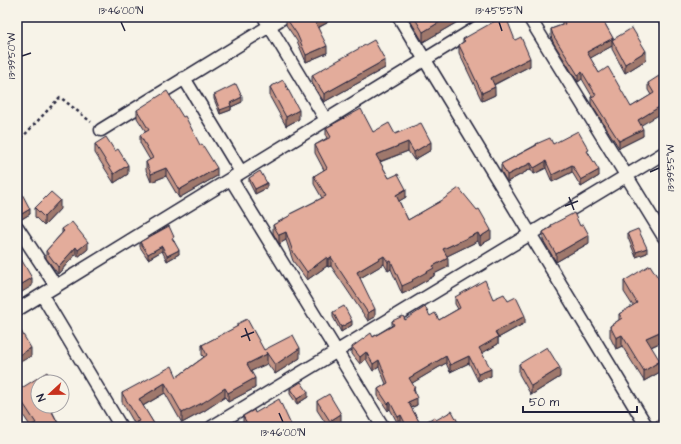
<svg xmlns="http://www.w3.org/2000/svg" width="681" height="444" font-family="'Architects Daughter',sans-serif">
  <rect width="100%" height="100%" fill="#f7f3e8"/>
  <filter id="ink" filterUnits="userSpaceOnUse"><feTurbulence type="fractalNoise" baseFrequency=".025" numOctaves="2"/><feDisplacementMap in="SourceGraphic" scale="8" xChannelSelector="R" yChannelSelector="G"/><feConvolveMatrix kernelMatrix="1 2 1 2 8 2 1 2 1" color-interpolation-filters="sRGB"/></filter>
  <g filter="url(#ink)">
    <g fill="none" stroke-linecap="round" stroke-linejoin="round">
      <defs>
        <path id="street" d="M264 17 326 120
          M399 17 647 427
          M529 17 664 237
          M663 17 664 18
          M184 78 241 172
          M101 130 284 17
          M231 179 383 427
          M17 227 56 286
          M42 295 121 427
          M17 310 494 17
          M212 427 664 153"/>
      </defs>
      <use href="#street" stroke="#22223b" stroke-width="15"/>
      <path stroke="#22223b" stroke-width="2.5" stroke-dasharray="3 3" stroke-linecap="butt" d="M17 143 60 97 91 122"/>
      <use href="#street" stroke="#f7f3e8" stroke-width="12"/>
    </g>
    <path fill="#c39485" stroke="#22223b" d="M327 17V23L318 28 327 53 306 62 297 41 286 25V18Z
      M408 17H466L423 42Z
      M562 17H611L604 22 613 39 646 60 625 73 612 49V46L590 58 599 73 631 107 651 95 648 90V83L662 82 641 125 643 136 619 148 591 104V97L592 96 582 79 578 82 553 42 551 36V29L562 25Z
      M463 39 515 40 530 66 494 85 495 95 482 101 459 53V45L463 42Z
      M385 68 324 102 312 83V75Z
      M270 87 299 119 286 126 270 97Z
      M214 95 242 102 231 107V110L220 114 214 99Z
      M137 110 200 145 217 176 179 198 166 176 151 182 146 170V162L150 160 140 143V135L146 132 137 118Z
      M326 128 373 132 395 134 431 150 414 160 408 151 380 162 389 178 406 197 399 201 408 220 441 201 491 239 480 245 478 241 447 256 448 267 434 274V276L413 288V289L402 294 391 269 388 271 384 264 360 278 375 317 368 321 331 266 328 267 327 266 307 280 293 261 286 240 279 244 273 233V225L290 216V214L322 198 314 184V176L324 170 315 153V145L327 138 326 136Z
      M95 144 128 174 114 183 95 153Z
      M536 144H553L589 153 599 176 581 187 572 172 552 182 546 168 534 174 531 169 507 182 501 171V164L536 145Z
      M249 178 267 188 255 194 249 182Z
      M17 191 30 214 20 220 17 215Z
      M35 208 60 209 44 226 35 217Z
      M551 225 589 243 556 262 543 240V232L551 227Z
      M62 229 88 249 78 257 76 254 58 274 46 258V251L62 233Z
      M628 233 647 253 636 257 628 238Z
      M174 241 179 254 167 261 162 251 148 259 140 247V242Z
      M624 281 664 287V341L651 347 660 372 644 381 622 346 616 349 610 337V326L619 320V314L633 306 624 292Z
      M455 297 493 299 508 301 525 323 498 338V344L482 353 491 376 478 381 469 363 450 372 446 363 412 383 415 392 417 405 411 408 421 425 436 420 459 427H403L401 422 398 424 390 409 388 411 378 396V389L386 384 379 367 373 371 366 359 360 364 352 354V347L373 337 392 326V321L405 320 430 316 439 320 458 309 455 304Z
      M333 312 352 325 341 332 333 317Z
      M237 324 264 350 300 358 275 374 267 363 251 371 255 388 228 402 225 397 204 411 182 423 165 393 143 406 156 427H136V426L122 402V393L177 377 204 357 202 355V345L237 327Z
      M519 364 560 377 531 395 519 374Z
      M38 382 53 413 60 427H31L17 406V391Z
      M290 389 308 397 297 404 290 394Z
      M317 401 341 424 335 427H328L317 410Z
      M255 413 292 427H243V416Z
      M656 421 664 427H656Z"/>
    <path fill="#9f786c" stroke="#22223b" d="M325 17H327V23L315 29V22Z
      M448 17H466L423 42V32Z
      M601 17H611L601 24Z
      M613 38V42L612 40V46L587 60V52Z
      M327 46V53L306 62V55Z
      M646 51V60L625 73V64Z
      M530 58V66L491 86V78Z
      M385 60V68L324 102V94Z
      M582 72V79L578 82V75Z
      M495 87V95L482 101V93Z
      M242 97V102L231 107V110L220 114V110L230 103Z
      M664 104V112L638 127V120Z
      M299 110V119L286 126V117Z
      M643 129V136L619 148V141Z
      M408 142V151L376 163V155Z
      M431 142V150L414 160V152Z
      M546 161V168L534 174V168Z
      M531 163V169L507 182V175Z
      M128 165V174L114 183V174Z
      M572 165V172L552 182V175Z
      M166 168V176L151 182V174Z
      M217 168V176L179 198V190Z
      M599 170V176L581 187V180Z
      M267 183V188L255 194V189Z
      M406 189V197L396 203V195Z
      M60 200V209L44 226V217Z
      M30 209V214L20 220V215Z
      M491 230V239L480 245V237Z
      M286 232V240L279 244V235Z
      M478 233V241L443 258V249Z
      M589 235V243L556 262V254Z
      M88 242V249L78 257V250Z
      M162 246V251L148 259V254Z
      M76 247V254L58 274V267Z
      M647 248V253L636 257V252Z
      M179 250V254L167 261V256Z
      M384 256V264L357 280V272Z
      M327 257V266L307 280V272Z
      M331 257V266L328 267V259Z
      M448 258V267L434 274V276L413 288V289L402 294V286L433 266Z
      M391 261V269L388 271V262Z
      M32 278V286L17 295V287Z
      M375 309V317L368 321V313Z
      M525 316V323L498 338V344L479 355V348L495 332Z
      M352 321V325L341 332V327Z
      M664 330V341L646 349V338Z
      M622 335V346L616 349V338Z
      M31 348V356L17 364V356Z
      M300 348V358L275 374V365Z
      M366 352V359L360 364V357Z
      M267 354V364L247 373V364Z
      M446 356V363L409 385V378Z
      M469 356V363L450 372V365Z
      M379 360V367L373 371V364Z
      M660 361V372L644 381V371Z
      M19 365V373L17 374V366Z
      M560 368V377L531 395V386Z
      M491 369V376L478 381V374Z
      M255 378V388L228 402V393Z
      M165 383V393L139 408V399Z
      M225 388V397L204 411 182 423V413Z
      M308 392V397L297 404V399Z
      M417 398V405L408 409V402Z
      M390 402V409L388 411V404Z
      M341 414V424L335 427H330V421Z
      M401 415V422L398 424V417Z
      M459 424V427H454Z"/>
    <path fill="#e3ac9b" stroke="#22223b" d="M287 17H325L315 22 327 46 306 55 297 34 286 18Z
      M414 17H448L423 32Z
      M505 17H506L515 40 521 37 530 58 491 78 495 87 482 93 459 45 465 41 463 39 495 21Z
      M562 17H601L613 38 587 52 599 73 608 67 631 107 654 93 648 83 659 76 662 82 664 81V104L638 120 643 129 619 141 591 97 596 95 582 72 578 75 553 35 551 29 565 24Z
      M632 28 646 51 625 64 612 40Z
      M374 40 385 60 324 94 312 75Z
      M283 80 299 110 286 117 270 87Z
      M236 84 242 97 230 103 231 106 220 110 214 95Z
      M167 91 183 117 185 116 200 145 202 144 217 168 179 190 166 168 151 174 146 162 153 158 140 135 149 130 137 110Z
      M361 109 373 132 389 123 395 134 421 123 431 142 414 152 408 142 376 155 389 178 398 174 406 189 396 195 408 220 441 201 459 188 477 210 479 209 491 230 480 237 478 233 443 249 448 258 433 266 434 268 412 280 413 281 402 286 391 261 388 262 384 256 357 272 375 309 368 313 331 257 328 259 327 257 307 272 293 252 286 232 279 235 273 225 291 215 290 214 326 196 314 176 327 168 315 145 331 137 326 128Z
      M578 131 589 150 587 151 599 170 581 180 572 165 552 175 546 161 534 168 531 163 507 175 501 164 537 145 536 144 550 138 553 144Z
      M106 137 115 151 118 149 128 165 114 174 95 144Z
      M260 171 267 183 255 189 249 178Z
      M20 190 30 209 20 215 17 210V191Z
      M51 192 60 200 44 217 35 208Z
      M574 213 580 226 583 224 589 235 556 254 543 232 552 227 551 225Z
      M72 222 88 242 78 250 76 247 58 267 46 251 64 231 62 229Z
      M169 226 174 237 172 238 179 250 167 256 162 246 148 254 140 242Z
      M638 229 647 248 636 252 628 233Z
      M21 259 32 278 17 287V262Z
      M650 265 664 287V330L646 338 660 361 644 371 622 335 616 338 610 326 622 318 619 314 637 303 624 281Z
      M485 280 493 299 504 294 508 301 516 297 525 316 495 332 498 337 479 348 491 369 478 374 469 356 450 365 446 356 409 378 415 388 413 389 417 398 408 402 421 425 434 417 436 420 452 411 459 424 454 427H407L401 415 398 417 390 402 388 404 378 389 388 383 379 360 373 364 366 352 360 357 352 347 371 333 373 337 394 325 392 321 403 316 405 320 425 307 430 316 435 313 439 320 460 308 455 297Z
      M344 306 352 321 341 327 333 312Z
      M247 319 264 350 293 335 300 348 275 365 266 352 267 354 247 364 255 378 228 393 225 388 204 402 182 413 165 383 139 399 156 427H139L136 422 139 421 122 393 172 366 177 377 207 355 202 345 238 326 237 324Z
      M18 326 31 348 17 356V327Z
      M547 347 560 368 531 386 519 364Z
      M17 361 19 365 17 366Z
      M47 372 54 382H38V406H51L53 409 51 410 60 427H33L32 425 36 423 17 394V391Z
      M301 382 308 392 297 399 290 389Z
      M329 394 341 414 330 421 317 401Z
      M279 399 292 427H249L243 416 254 410 255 413Z
      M664 416V427H660L656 421Z"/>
  </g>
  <path fill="none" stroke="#22223b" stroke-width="1.5" d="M121 22 125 31M499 22 502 31M22 56 31 53M650 172 659 168M569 197 574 210M565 206 578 201M245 328 250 341M241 337 254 332M279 413 283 422"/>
  <rect width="681" height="444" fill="none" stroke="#f7f3e8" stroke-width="44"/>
  <g transform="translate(50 394) rotate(248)"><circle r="19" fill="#f7f3e8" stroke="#a29fa3"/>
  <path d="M0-3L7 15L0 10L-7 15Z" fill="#c8321e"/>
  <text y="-6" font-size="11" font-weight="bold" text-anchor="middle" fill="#22223b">N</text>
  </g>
  <path d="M523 406v6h114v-6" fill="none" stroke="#22223b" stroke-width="2"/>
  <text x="529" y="406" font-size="12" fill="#22223b" stroke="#f7f3e8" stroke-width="3" paint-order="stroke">50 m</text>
  <rect x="22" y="22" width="637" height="400" fill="none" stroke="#22223b" stroke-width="1.5"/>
  <g font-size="10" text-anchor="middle" fill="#22223b">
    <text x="121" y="14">13°46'00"N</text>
    <text x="499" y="14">13°45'55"N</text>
    <text transform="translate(11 56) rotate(-90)" y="4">13°39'50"W</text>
    <text transform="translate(670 168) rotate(-90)" y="4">13°39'55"W</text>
    <text x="283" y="436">13°46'00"N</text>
  </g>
</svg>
